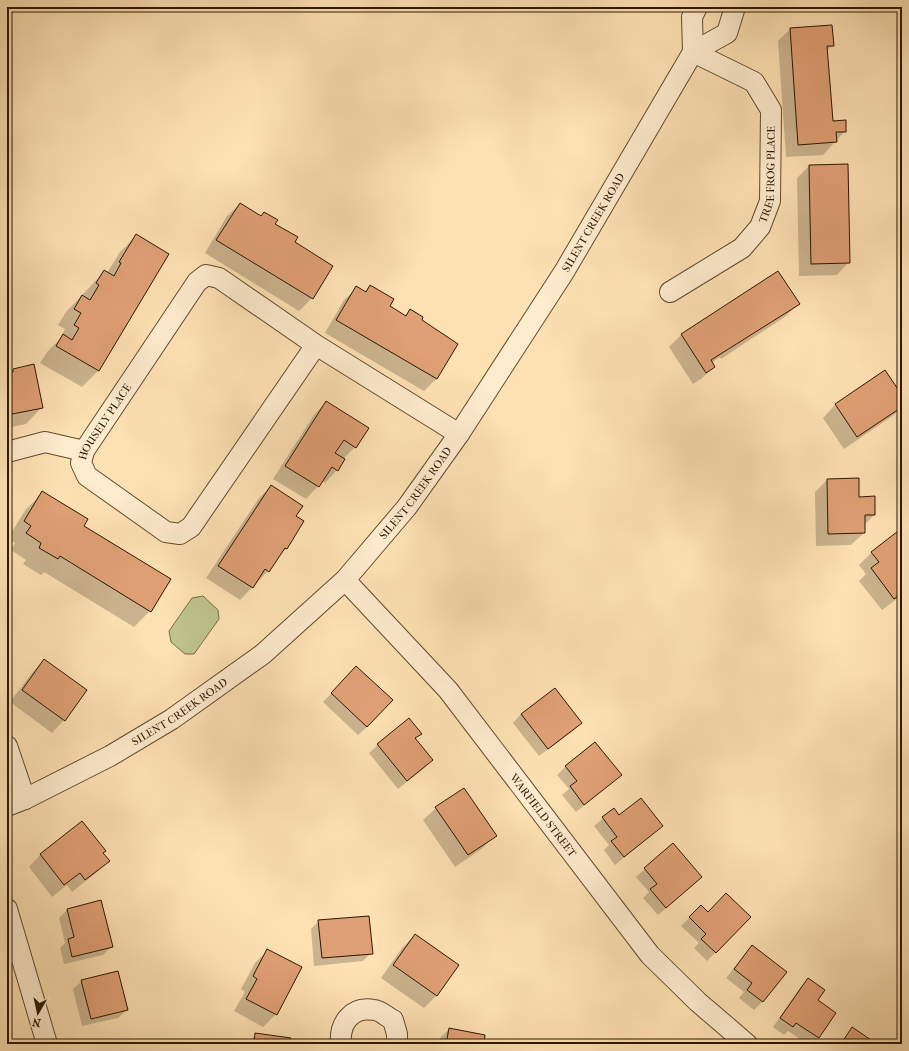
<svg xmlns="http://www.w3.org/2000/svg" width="909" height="1051" font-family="'IM FELL French Canon',serif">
  <rect width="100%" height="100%" fill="#fee1b3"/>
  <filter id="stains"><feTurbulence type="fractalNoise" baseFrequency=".005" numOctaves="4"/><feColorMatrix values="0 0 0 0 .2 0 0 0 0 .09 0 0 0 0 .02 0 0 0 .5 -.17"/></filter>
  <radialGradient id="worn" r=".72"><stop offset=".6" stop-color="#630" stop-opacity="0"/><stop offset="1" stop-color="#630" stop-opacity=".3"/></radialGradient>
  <path fill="#bfc38c" stroke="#766d47" d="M203 596 218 610 219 619 194 654H185L171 642 169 631 192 598Z"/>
  <path fill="#0003" d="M791 28 833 45 826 51 832 122 845 131 823 155 786 157 778 41Z
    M809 166 849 262 837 275 799 276 797 178Z
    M240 204 274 224 294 242 332 266 312 298 299 311 205 253 227 216Z
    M136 236 168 255 98 371 82 387 40 363 47 352 60 339 65 329 58 325 66 312 104 272 107 273 120 252Z
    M778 272 798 304 786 316 721 359 720 357 711 363 714 367 701 379 693 384 669 347 681 335Z
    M370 286 389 307 405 316 411 310 420 321 457 344 436 379 424 391 325 333 344 300 357 288 364 292Z
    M13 370 42 407 26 424 7 428V374Z
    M885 372 902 396V407L894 415 844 449 823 418 835 405Z
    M326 402 355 447 343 459 337 470 325 483 322 481 318 486 306 499 273 479 314 415Z
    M828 479 858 498 874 515 864 525V533L851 545 816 546 815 492Z
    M271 486 295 516 286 549 276 558 268 571 240 600 206 578 259 498Z
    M43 493 83 526 150 611 134 627 44 572 41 575 23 564 26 560 11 550 15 543 8 538 26 509Z
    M902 529V595L882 610 859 581 866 574 859 565 871 553Z
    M44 660 64 720 52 733 10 702 32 673Z
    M348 676 367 727 358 735 323 702Z
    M521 714 581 723 573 731 539 756 513 723Z
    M420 734 415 739 432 760 423 769 398 789 369 753 378 745Z
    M566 766 620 775 612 783 576 812 562 795 569 789 557 775Z
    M436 808 495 835 483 848 455 867 423 820Z
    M614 809 619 817 662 826 653 834 615 865 604 850 609 845 594 826Z
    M102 853 108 861 96 873 72 892 67 885 52 897 29 867 41 854Z
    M645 869 693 885 658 915 643 898 649 892 636 877Z
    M701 906 707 913 750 917 707 961 694 948 699 943 681 926Z
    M67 910 111 947 103 955 64 964 60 948 65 943 59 918Z
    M319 921 371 953 363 961 314 966 311 929Z
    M415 935 437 995 424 1008 381 978 402 948Z
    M752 947 763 1001 754 1010 739 998 744 992 726 978 744 955Z
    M268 950 276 1014 263 1027 234 1011 245 992 241 989 255 963Z
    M808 979 817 1000 835 1013 818 1038 812 1044H807L788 1031 784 1035 773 1027 800 988Z
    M82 981 127 1010 118 1018 82 1026 73 989Z
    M449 1029 483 1044H436L437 1041Z
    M852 1029 875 1044H839Z
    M256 1034 289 1044H247Z"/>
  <path fill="#e0a075" stroke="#2d1702" d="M832 25 834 46H827L833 121 846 120V132H836L837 142 798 145 790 28Z
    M848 164 850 263 811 264 809 165Z
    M240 203 261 216 264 212 278 220 275 224 298 237 295 242 333 266 313 299 216 240Z
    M136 234 169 254 99 371 56 346 63 334 72 340 79 328 74 325 81 313 74 309 82 295 90 300 99 285 96 283 104 270 114 276 121 263 119 262Z
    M778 271 800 304 711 360 715 367 706 373 681 334Z
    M370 285 394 299 390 306 406 316 410 309 423 317 422 320 458 344 437 379 336 320 356 286 366 292Z
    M34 364 43 408 7 415V373L13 372V369Z
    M885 370 902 395V407L857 437 835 404Z
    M326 401 369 428 356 448 344 440 335 453 345 459 338 471 332 467 319 487 285 466Z
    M859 478V497L875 496V515H865V533L828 534 827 479Z
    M271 485 303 506 296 516 304 521 287 549 285 548 269 572 265 569 253 588 218 566Z
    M42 491 88 519 84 526 171 579 151 612 60 556 58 559 39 548 41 543 26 533 31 526 24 521Z
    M902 528V593L894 599 871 568 879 562 871 552Z
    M44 659 87 690 65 721 22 690Z
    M356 666 393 700 367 727 331 693Z
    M555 688 582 723 548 749 521 714Z
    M409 718 422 734 415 738 433 760 407 781 377 744Z
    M595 742 622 775 584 805 570 786 577 781 565 766Z
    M464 788 497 836 468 855 435 807Z
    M641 798 663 826 624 857 611 841 617 837 602 817 614 808 619 815Z
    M82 821 106 851 103 853 110 861 85 880 80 873 64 885 40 854Z
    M673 843 702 877 666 908 650 889 657 884 644 868Z
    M726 893 751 917 716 953 701 939 706 934 689 917 701 905 708 912Z
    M101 900 113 947 72 957 68 939 74 937 67 909Z
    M369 916 373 954 322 958 318 920Z
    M415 934 459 965 437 996 393 965Z
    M752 945 787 972 763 1002 747 990 752 983 734 969Z
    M267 949 302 967 277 1015 246 999 257 979 253 976Z
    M118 971 128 1010 91 1019 81 980Z
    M808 978 825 990 818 1000 836 1013 819 1038 796 1023 793 1027 780 1018Z
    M852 1027 877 1044H841Z
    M449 1028 485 1035 484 1044H446Z
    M255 1033 291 1038 290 1044H254Z"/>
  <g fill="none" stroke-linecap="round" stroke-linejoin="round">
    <defs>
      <g id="minor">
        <path d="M693 52 692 17 697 7"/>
        <path id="s1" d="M670 292 742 248 760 227 770 201 771 110 754 82 693 52"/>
        <path id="s2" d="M316 345 191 527 180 534 166 532 87 476 81 463 84 451 197 282 206 275 219 278 316 345 459 434"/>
        <path d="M7 452 45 442 84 451"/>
        <path id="s3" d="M345 580 448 690 650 955 698 1002 747 1044"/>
        <path d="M7 746 25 799"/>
        <path id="s4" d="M7 806 25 799 110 756 172 719 263 654 345 580 407 507 459 434 564 272 693 52 727 33 735 7"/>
        <path d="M7 909 47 1044"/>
        <path d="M341 1044C339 1024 351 1006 374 1010 380 1010 387 1017 393 1020L397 1034V1044"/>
      </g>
    </defs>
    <use href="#minor" stroke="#614a2e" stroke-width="22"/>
    <use href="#minor" stroke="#feecce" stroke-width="20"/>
  </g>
  <g text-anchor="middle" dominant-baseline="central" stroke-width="3" stroke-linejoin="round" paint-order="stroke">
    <g font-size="11" fill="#2d1702" stroke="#feecce">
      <text stroke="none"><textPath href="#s1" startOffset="166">TREE FROG PLACE</textPath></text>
      <text stroke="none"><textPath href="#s4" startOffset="845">SILENT CREEK ROAD</textPath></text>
      <text stroke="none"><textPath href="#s2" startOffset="407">HOUSELY PLACE</textPath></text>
      <text stroke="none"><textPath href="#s4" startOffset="521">SILENT CREEK ROAD</textPath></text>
      <text stroke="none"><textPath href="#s4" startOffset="197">SILENT CREEK ROAD</textPath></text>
      <text stroke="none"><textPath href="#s3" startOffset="308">WARFIELD STREET</textPath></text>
    </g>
  </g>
  <rect width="909" height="1051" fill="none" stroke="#fee1b3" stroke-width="24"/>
  <rect x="8" y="8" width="893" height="1035" fill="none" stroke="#2d1702" stroke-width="2"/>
  <rect x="12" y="12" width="885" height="1027" fill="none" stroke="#2d1702"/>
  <g transform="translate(38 1013) rotate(189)" stroke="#feecce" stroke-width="3" paint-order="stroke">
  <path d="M0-3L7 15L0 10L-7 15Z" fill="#2d1702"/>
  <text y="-6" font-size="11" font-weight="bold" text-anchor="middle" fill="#2d1702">N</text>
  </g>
  <rect width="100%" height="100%" filter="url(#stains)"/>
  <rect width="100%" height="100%" fill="url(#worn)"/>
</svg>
